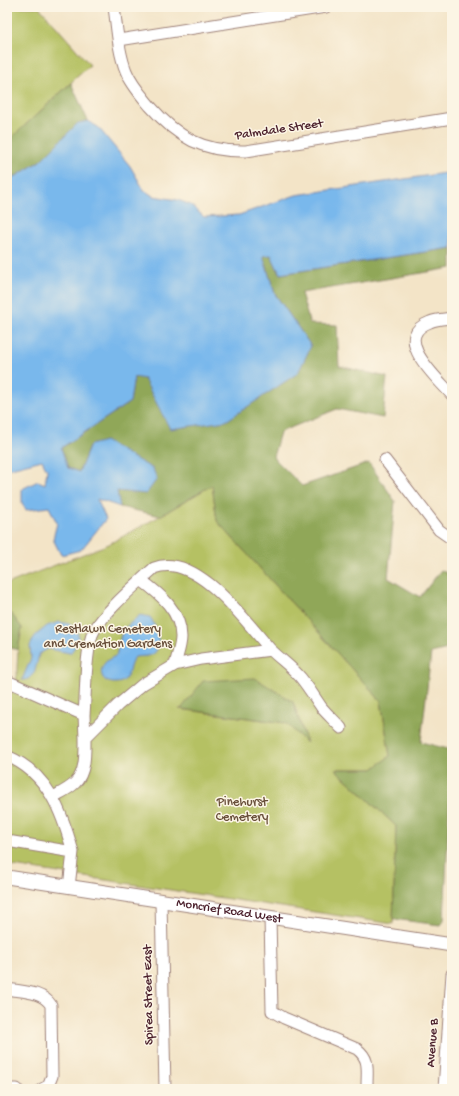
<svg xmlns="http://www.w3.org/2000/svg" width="459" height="1096" font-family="'Gochi Hand',sans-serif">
  <rect width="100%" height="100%" fill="#fcf5e5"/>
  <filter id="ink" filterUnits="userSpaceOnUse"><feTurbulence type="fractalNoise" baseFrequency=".025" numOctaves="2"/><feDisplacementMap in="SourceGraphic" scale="8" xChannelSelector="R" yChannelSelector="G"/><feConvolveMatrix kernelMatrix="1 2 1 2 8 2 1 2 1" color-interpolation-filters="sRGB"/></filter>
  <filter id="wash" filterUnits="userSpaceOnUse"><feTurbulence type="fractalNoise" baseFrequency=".012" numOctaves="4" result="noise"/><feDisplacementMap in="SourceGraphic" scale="16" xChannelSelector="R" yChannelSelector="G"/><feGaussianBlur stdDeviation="0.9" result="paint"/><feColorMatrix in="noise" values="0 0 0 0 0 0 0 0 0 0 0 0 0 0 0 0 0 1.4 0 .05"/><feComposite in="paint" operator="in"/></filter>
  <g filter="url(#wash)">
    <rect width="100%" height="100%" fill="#f3e4c7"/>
    <path fill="#b5c163" stroke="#807047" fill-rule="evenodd" d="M7 7H39L90 65 7 142Z
      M212 485 217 521 381 701 390 756 373 769H335L396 826 393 924 7 865V697L16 689 18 650 22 628 7 608V584L109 544 160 516ZM293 702 306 742 286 723 179 709Z"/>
    <path fill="#90a759" stroke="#6d6342" d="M71 83 88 121 78 123 40 161 7 182V142Z
      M452 248V268L301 293 310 324 337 325 339 366 387 377 383 418 337 409 280 432 273 457 302 486 369 463 395 501 388 578 420 597 441 570 452 576V648L431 653 421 742 452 750 444 920 440 925 393 919 396 826 335 769H373L390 756 381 701 217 521 212 485 160 516 120 507 116 491 90 445 79 472 68 468 61 448 130 402 134 377 144 378 311 346 275 294 263 256 271 255 280 274Z
      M7 608 22 628 18 650 7 647Z
      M255 678 293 702 307 743 286 723 181 709 203 681Z"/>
    <path fill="#79b8ec" stroke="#626c8c" d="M88 121 98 127 130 166 144 190 153 196 178 200 191 205 204 217 239 215 296 195 452 172V248L280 274 271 255 263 256 275 294 311 346 298 373 226 421 170 429 144 379 134 377 130 402 61 448 68 468 79 472 90 445 105 441 153 469 157 479 146 494 117 491 120 507 97 499 106 519 81 550 61 555 53 539 57 523 49 507 26 510 22 503V489L38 481 45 484 47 470 42 460 7 469V182L40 161 78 123Z
      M140 615 150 617C156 625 165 650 151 655 146 657 140 656 135 657 127 666 131 683 116 683 97 684 96 662 116 656L121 635 126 627Z
      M59 622C63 623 68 623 71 625 83 632 78 645 70 653L48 649 39 654C37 663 35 681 22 680L31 658 30 646 35 636 47 626Z"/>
  </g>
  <g filter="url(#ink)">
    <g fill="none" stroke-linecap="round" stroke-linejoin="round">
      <defs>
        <path id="minor" d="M114 7C117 28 118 51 126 71 131 84 141 95 150 106 178 138 203 152 246 151L452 118
          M119 40 326 7
          M452 318C445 319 437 319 430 322 390 337 437 378 452 395
          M385 460 439 530 452 539
          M141 580C160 594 181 611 181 637 181 646 177 656 175 665
          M7 681 84 715C86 692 85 656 92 635 100 615 138 583 154 568 196 551 246 622 270 649 280 659 292 667 301 678 309 688 315 698 322 708 328 715 335 721 341 728
          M84 715 85 738 118 705 143 684 175 665 201 659 271 650
          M7 756C48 773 62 812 73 852
          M53 797C60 793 69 789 75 783 86 772 85 753 85 738
          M7 841 73 852 69 887
          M161 901 165 1089
          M270 917 272 1011 284 1018 357 1049C370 1059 367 1069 367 1085
          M7 989C23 992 42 991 51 1005L52 1076 48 1086 42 1089
          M7 1089H17
          M444 1089 452 974"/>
        <g id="major">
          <path id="s1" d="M7 877 452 945"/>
        </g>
      </defs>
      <use href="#minor" stroke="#9e8279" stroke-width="13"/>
      <use href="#major" stroke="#9e8279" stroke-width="15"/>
      <use href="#minor" stroke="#fff" stroke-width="11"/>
      <use href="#major" stroke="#fff" stroke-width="13"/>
    </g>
  </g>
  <g text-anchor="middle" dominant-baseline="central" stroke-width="3" stroke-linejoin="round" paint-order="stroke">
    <g font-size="13" fill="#4a1f2b" stroke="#fcf5e5">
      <text transform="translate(279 130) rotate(-8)">Palmdale Street</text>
      <text stroke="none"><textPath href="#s1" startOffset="225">Moncrief Road West</textPath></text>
      <text transform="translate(149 995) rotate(-91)">Spirea Street East</text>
      <text transform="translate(433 1043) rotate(-86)">Avenue B</text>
    </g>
    <g font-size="13" fill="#6a503c" stroke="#fcf5e5">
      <text x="108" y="629">Restlawn Cemetery<tspan x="108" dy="15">and Cremation Gardens</tspan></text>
      <text x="242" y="802">Pinehurst<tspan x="242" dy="15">Cemetery</tspan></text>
    </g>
  </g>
  <rect width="459" height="1096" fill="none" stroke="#fcf5e5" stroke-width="24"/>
</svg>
